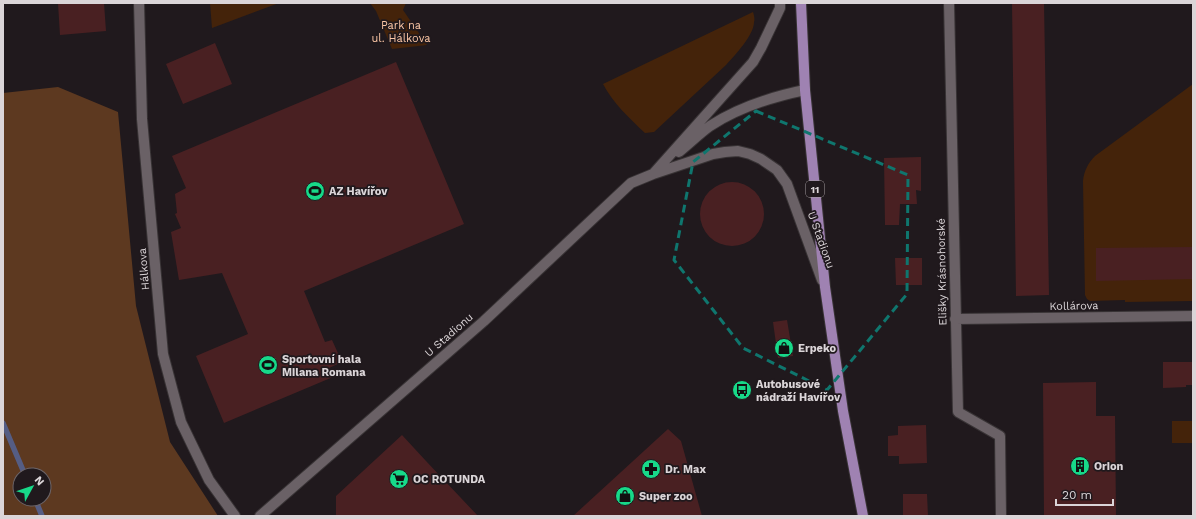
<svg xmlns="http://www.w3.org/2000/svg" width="1196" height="519" font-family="'Work Sans',sans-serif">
  <rect width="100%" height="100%" fill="#20191d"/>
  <path fill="#44230a" d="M210 3H279L212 28Z
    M370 3H406L403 10 427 45 392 49 376 11Z
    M753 12C754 15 755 19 754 22 754 35 735 55 726 65L654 132 645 133C630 119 613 103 603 84Z
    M1193 84V301L1125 302V300L1090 301 1087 299 1085 295 1083 181C1084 171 1088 163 1095 156Z
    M1172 421H1193V443H1172Z"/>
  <path fill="#5d3920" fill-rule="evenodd" d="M58 87 118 112 136 306 170 442 218 516H3V93ZM20 475H44V499H20Z"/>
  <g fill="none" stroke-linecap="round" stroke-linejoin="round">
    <path stroke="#555d84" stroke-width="5.5" d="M3 423 25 475
      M35 499 42 516"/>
  </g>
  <path fill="#492022" d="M58 3H104L106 31 60 35Z
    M1012 3H1044L1049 295 1016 296Z
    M215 43 232 84 183 104 166 64Z
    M396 62 464 224 304 291 325 342 332 340 342 362 329 368 333 377 224 423 196 356 248 334 222 273 179 280 171 232 181 228 175 214 177 213 175 194 186 188 172 156Z
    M921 157V191L916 190 917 204H900L899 225H885L884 158Z
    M700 214a32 32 0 1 1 64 0a32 32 0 1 1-64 0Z
    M1193 247V279L1096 281V248Z
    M895 258H922V285H896Z
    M787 320 793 356 778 358 773 322Z
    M1163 362H1193V385H1186V387L1163 388Z
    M1096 382V416H1115L1116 516H1044L1043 383Z
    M926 425 927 463 899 464V456H888V436L898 435V426Z
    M668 429 681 441 702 516H573Z
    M402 435 426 461 478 516H336V496Z
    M903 494H927L928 516H903Z"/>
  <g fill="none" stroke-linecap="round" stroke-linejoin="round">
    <defs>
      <path id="street" d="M139 3 142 119 163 354 181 422 209 480 235 516
        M949 3 958 412 1000 436 1001 516
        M679 152C690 143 699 134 710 126 739 107 771 97 805 90
        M653 174 753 62 761 48 780 8V3
        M955 319 1193 316
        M260 516 484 321 631 183 653 174 713 154 725 152 738 151 750 154 761 159 777 170 787 184 822 280"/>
      <path id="primary" d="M801 3 805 90 825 287 843 411 863 516"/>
    </defs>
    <use href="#street" stroke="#383335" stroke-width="12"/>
    <use href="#primary" stroke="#383335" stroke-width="12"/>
    <use href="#street" stroke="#6a6166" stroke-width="10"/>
    <use href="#primary" stroke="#9f82b2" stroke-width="10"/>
  </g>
  <path fill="none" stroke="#0f766e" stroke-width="3" stroke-dasharray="8 5" stroke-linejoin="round" d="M756 111 908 175 907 294 827 390 743 348 674 260 693 162Z"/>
  <defs>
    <symbol id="stadium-disc" viewBox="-11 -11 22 22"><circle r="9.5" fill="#17d989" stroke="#20191d"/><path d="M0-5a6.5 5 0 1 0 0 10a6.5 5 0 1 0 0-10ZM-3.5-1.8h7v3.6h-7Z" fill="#111"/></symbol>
    <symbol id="shop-disc" viewBox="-11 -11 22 22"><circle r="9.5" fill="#17d989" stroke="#20191d"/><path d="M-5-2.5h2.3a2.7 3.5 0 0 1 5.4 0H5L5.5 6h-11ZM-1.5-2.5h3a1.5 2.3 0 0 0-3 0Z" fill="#111"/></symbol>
    <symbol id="bus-disc" viewBox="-11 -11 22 22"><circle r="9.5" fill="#17d989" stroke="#20191d"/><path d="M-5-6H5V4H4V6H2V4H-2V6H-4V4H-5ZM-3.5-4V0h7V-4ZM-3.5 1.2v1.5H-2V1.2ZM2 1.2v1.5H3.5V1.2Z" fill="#111"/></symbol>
    <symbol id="building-disc" viewBox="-11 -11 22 22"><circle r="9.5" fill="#17d989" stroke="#20191d"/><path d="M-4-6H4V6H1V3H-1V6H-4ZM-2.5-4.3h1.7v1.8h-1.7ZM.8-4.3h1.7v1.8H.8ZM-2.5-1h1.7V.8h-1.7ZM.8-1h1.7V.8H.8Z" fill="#111"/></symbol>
    <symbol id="pharmacy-disc" viewBox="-11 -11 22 22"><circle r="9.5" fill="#17d989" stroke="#20191d"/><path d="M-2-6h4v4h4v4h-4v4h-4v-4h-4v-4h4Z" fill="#111"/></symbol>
    <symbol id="supermarket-disc" viewBox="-11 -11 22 22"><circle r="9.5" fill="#17d989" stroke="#20191d"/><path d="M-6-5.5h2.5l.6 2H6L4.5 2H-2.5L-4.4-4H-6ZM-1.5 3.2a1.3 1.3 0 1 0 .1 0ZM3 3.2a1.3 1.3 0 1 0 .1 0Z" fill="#111"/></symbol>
  </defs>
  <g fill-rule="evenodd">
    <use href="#stadium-disc" x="304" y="180" width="22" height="22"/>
    <use href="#shop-disc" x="773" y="337" width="22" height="22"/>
    <use href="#stadium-disc" x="257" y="354" width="22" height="22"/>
    <use href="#bus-disc" x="731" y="379" width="22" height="22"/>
    <use href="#building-disc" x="1069" y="455" width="22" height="22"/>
    <use href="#pharmacy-disc" x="640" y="458" width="22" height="22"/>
    <use href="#supermarket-disc" x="388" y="468" width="22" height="22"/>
    <use href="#shop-disc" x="614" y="485" width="22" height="22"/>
  </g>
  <g text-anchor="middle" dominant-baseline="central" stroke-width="3.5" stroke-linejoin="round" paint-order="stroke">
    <rect fill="#20191d" stroke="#a39da0" stroke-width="1" x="806" y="181" width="18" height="16" rx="3"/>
    <g font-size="10" font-weight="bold" fill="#dbd5d8">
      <text x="815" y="189">11</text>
    </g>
    <g font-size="11" fill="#fbc6a5" stroke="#20191d">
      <text x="401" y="25">Park na<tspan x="401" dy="13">ul. Hálkova</tspan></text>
    </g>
    <g font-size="11" font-weight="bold" fill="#dbd5d8" stroke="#20191d" text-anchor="start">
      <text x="329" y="191">AZ Havířov</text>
      <text x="798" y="348">Erpeko</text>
      <text x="282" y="359">Sportovní hala<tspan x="282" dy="13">Milana Romana</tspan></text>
      <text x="756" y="384">Autobusové<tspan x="756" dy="13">nádraží Havířov</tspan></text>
      <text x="1094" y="466">Orion</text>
      <text x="665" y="469">Dr. Max</text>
      <text x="413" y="479">OC ROTUNDA</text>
      <text x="639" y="496">Super zoo</text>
    </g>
    <g font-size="11" fill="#dbd5d8" stroke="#20191d">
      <text transform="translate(821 240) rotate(70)">U Stadionu</text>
      <text transform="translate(144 269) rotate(-95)">Hálkova</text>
      <text transform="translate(942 272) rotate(-91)">Elišky Krásnohorské</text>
      <text transform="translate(1074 306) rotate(-1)">Kollárova</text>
      <text transform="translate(449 335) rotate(-41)">U Stadionu</text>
    </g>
  </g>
  <rect width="1196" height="519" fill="none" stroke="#dbd5d8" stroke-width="8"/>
  <g transform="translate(32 487) rotate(50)"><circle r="19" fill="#20191d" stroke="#6b6468"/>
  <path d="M0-3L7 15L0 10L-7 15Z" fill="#17d989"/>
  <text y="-6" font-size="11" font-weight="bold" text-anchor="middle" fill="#dbd5d8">N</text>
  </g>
  <path d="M1056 499v6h57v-6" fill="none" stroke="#dbd5d8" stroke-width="2"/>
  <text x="1062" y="499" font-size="12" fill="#dbd5d8" stroke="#20191d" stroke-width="3" paint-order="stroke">20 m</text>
</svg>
